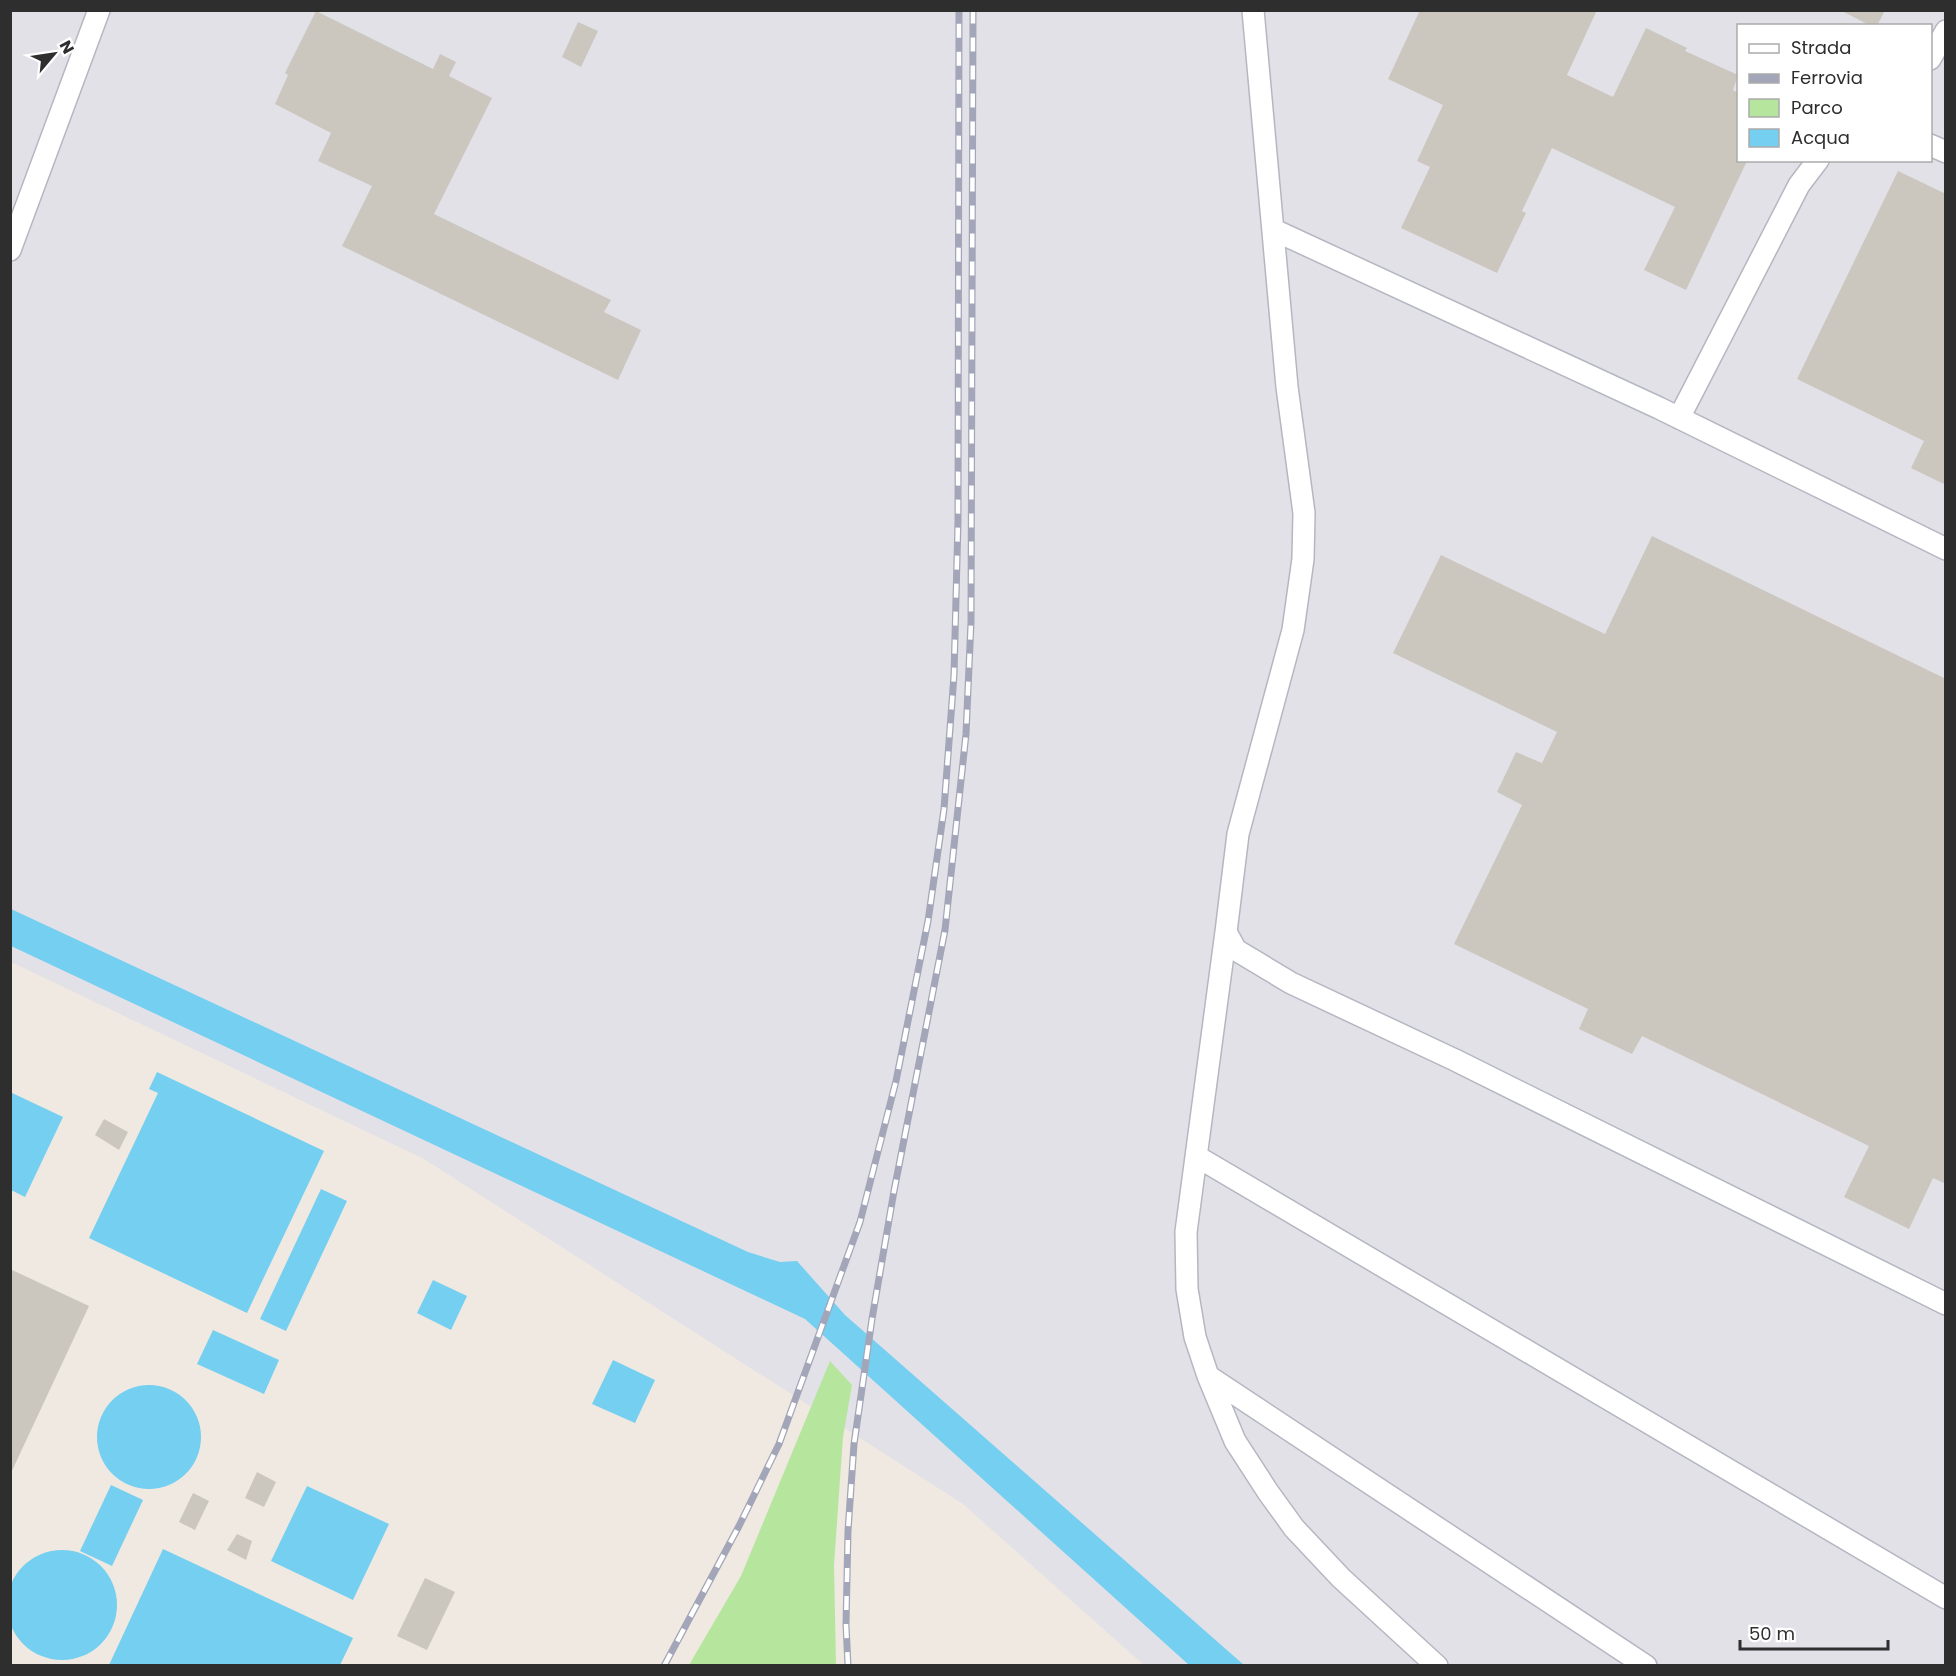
<svg xmlns="http://www.w3.org/2000/svg" width="1956" height="1676" font-family="Poppins,sans-serif">
  <rect width="100%" height="100%" fill="#efe9e1"/>
  <path fill="#e3e1e8" fill-rule="evenodd" d="M10 11H1945V1665H1144L963 1504 424 1159 11 962ZM1738 26H1930V160H1738Z"/>
  <path fill="#b6e59e" d="M830 1361 852 1385 843 1437 834 1565 836 1665H689L741 1576Z"/>
  <path fill="#75cff0" d="M11 909 748 1252 780 1262 797 1261 845 1315 1244 1665H1189L805 1319 11 946Z
    M157 1072 324 1151 247 1313 89 1238 158 1093 149 1089Z
    M10 1092 63 1117 25 1197 11 1190Z
    M321 1189 347 1201 286 1331 260 1319Z
    M433 1280 467 1296 451 1330 417 1313Z
    M213 1330 279 1360 264 1394 197 1364Z
    M613 1360 655 1380 635 1423 592 1404Z
    M97 1437a52 52 0 1 1 104 0a52 52 0 1 1-104 0Z
    M111 1485 143 1500 112 1566 80 1551Z
    M307 1486 389 1524 353 1600 271 1561Z
    M163 1549 353 1638 340 1665H109Z
    M7 1605a55 55 0 1 1 110 0a55 55 0 1 1-110 0Z"/>
  <path fill="#cbc7bf" d="M1420 10H1597L1567 75 1613 97 1646 28 1687 48 1685 51 1738 75 1733 90 1738 93V160L1747 161 1686 290 1644 270 1675 207 1552 148 1522 211 1526 213 1497 273 1401 228 1430 167 1417 161 1443 105 1388 79Z
    M1840 10H1885L1877 26H1871Z
    M316 11 433 69 440 54 456 62 449 76 492 98 434 214 611 300 604 312 641 330 618 380 342 246 372 186 318 161 331 133 275 104 288 75 285 73Z
    M578 22 598 31 581 67 562 57Z
    M1898 171 1946 194V485L1911 468 1924 441 1797 379Z
    M1652 536 1946 679V1184L1933 1178 1909 1229 1844 1197 1869 1146 1642 1036 1632 1054 1579 1029 1588 1009 1454 944 1522 805 1497 792 1516 752 1542 763 1557 732 1393 653 1437 563 1441 555 1605 634Z
    M104 1119 128 1132 119 1150 95 1135Z
    M10 1269 89 1306 10 1475Z
    M257 1472 276 1482 264 1507 245 1498Z
    M193 1493 209 1501 195 1530 179 1522Z
    M237 1534 252 1541 246 1560 227 1550Z
    M425 1578 455 1592 427 1650 397 1636Z"/>
  <g fill="none" stroke-linecap="round" stroke-linejoin="round">
    <defs>
      <path id="minor" d="M1253 10 1287 387 1304 513 1303 559 1293 630 1238 834 1226 932 1236 950 1291 983 1455 1060 1946 1304
        M1930 59 1946 31
        M1930 145 1946 152
        M1274 230 1659 408 1946 549
        M10 250 99 10
        M1679 418 1799 185 1818 160
        M1226 932 1186 1232 1187 1289 1195 1337 1208 1376 1646 1666
        M1196 1156 1946 1598
        M1208 1376 1235 1441 1268 1492 1294 1528 1341 1578 1437 1666"/>
    </defs>
    <use href="#minor" stroke="#b4b7c1" stroke-width="24"/>
    <use href="#minor" stroke="#fff" stroke-width="21"/>
    <defs>
      <path id="rail" d="M664 1666 739 1526 779 1444 860 1222 896 1081 928 921 944 809 954 675 958 521 959 10
        M848 1666 846 1625 848 1531 854 1444 872 1319 894 1191 945 930 966 734 971 622 973 10"/>
    </defs>
    <use href="#rail" stroke="#a3a6b8" stroke-width="7"/>
    <use href="#rail" stroke="#fff" stroke-width="4.5" stroke-dasharray="14" stroke-linecap="butt"/>
  </g>
  <rect width="1956" height="1676" fill="none" stroke="#2e2e2e" stroke-width="24"/>
  <rect x="1737" y="24" width="195" height="138" fill="#ffffff" stroke="#ababab" stroke-width="1.5"/>
  <rect x="1749" y="44" width="30" height="9" fill="#ffffff" stroke="#ababab" stroke-width="1.5"/>
  <text x="1791" y="54" font-size="18" fill="#2e2e2e">Strada</text>
  <rect x="1749" y="74" width="30" height="9" fill="#a3a6b8" stroke="#ababab" stroke-width="1.5"/>
  <text x="1791" y="84" font-size="18" fill="#2e2e2e">Ferrovia</text>
  <rect x="1749" y="99" width="30" height="18" fill="#b6e59e" stroke="#ababab" stroke-width="1.5"/>
  <text x="1791" y="114" font-size="18" fill="#2e2e2e">Parco</text>
  <rect x="1749" y="129" width="30" height="18" fill="#75cff0" stroke="#ababab" stroke-width="1.5"/>
  <text x="1791" y="144" font-size="18" fill="#2e2e2e">Acqua</text>
  <g transform="translate(54 54) rotate(61)" stroke="#ffffff" stroke-width="4.5" paint-order="stroke">
  <path d="M0-4.5L10 22L0 15L-10 22Z" fill="#2e2e2e"/>
  <text y="-9" font-size="16" font-weight="bold" text-anchor="middle" fill="#2e2e2e">N</text>
  </g>
  <path d="M1740 1640v9h148v-9" fill="none" stroke="#2e2e2e" stroke-width="3"/>
  <text x="1749" y="1640" font-size="18" fill="#2e2e2e" stroke="#ffffff" stroke-width="4.5" paint-order="stroke">50 m</text>
</svg>
